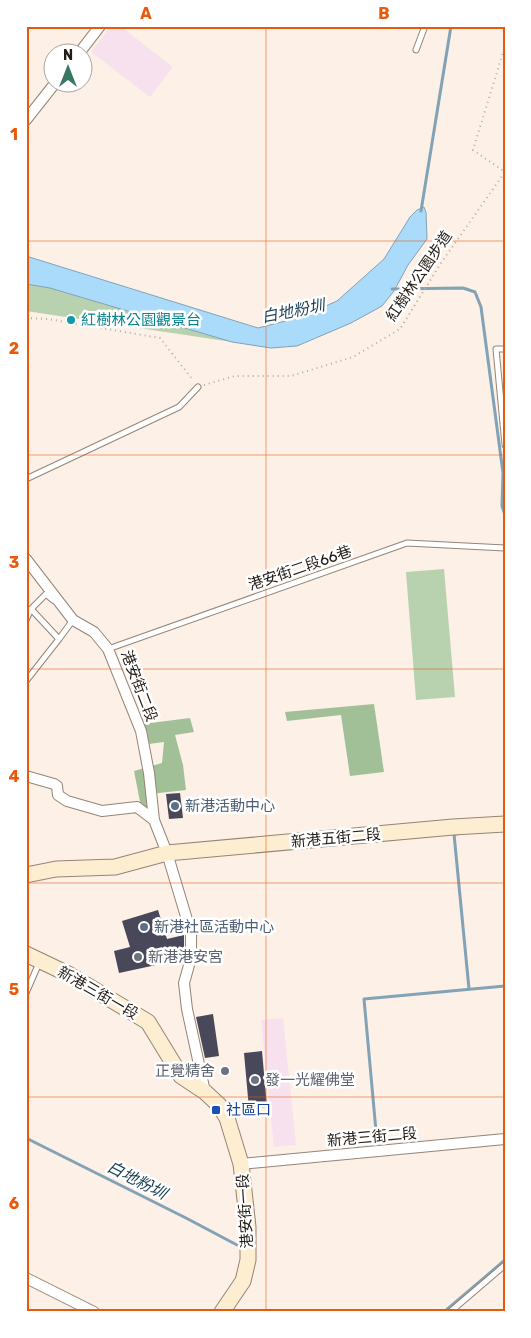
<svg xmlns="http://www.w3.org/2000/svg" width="531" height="1338" font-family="Rubik,'Noto Sans TC',sans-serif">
  <rect width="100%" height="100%" fill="#fcf0e7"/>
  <path fill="#f8e1ee" d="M111 26H120L173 67 150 97 91 52Z
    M283 1018 296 1145 274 1147 261 1020Z"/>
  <path fill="#b8d2b0" d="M26 269 50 275 232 342 26 311Z
    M444 569 455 697 416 700 406 572Z"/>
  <path fill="#a1c097" d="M374 704 384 772 350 776 341 715 287 721 285 712Z
    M190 718 194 732 175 735 183 765 186 790 150 794 153 819 143 817 134 771 162 763 164 742 149 744 143 724Z"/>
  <path fill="#aadbfa" stroke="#82a2b6" d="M424 207 426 212 427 239 408 265 394 291 382 306 351 323 297 346 271 348 232 342 50 288 26 284V256L258 328 301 317 337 301 384 259 410 217 417 210Z"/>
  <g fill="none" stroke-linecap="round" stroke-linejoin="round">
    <path stroke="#82a2b6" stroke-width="3" d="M421 211 451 26
      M392 289 463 288 475 292 481 307 503 473 502 506 505 515
      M457 834H454L469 989
      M26 1138 186 1218 237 1245
      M377 1142 364 999 505 986
      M444 1312 505 1260"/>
  </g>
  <path fill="#48485a" d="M180 793 183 818 169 819 166 794Z
    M158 910 167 939 184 935V959L119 973 114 951 130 947 122 921Z
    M213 1014 219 1056 205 1058 196 1017Z
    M262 1051 267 1107 249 1109 244 1053Z"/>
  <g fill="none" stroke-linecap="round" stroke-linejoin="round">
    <defs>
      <path id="lane" d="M416 50 425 26
        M505 349H496L505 445
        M26 479 179 407 198 387
        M26 620 31 609 46 594 53 600
        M59 639 73 620
        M108 649 407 543 505 548
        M26 681 59 639 31 609
        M26 993 39 963
        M450 1312 505 1265"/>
      <path id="street" d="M80 52 100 26
        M26 120 56 82
        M26 559 73 620 94 632 108 649 141 731 149 773 154 820 167 853 191 933V958L184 983 187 1009 205 1092
        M26 776 54 784 57 786 58 795 67 801 102 811 137 807 154 820
        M241 1164 505 1139
        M26 1278 94 1312"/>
      <path id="secondary" d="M26 875 56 869 115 867 167 853 453 827 505 824
        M26 954 70 975 148 1022 181 1076 205 1092 219 1105 227 1118 241 1164 248 1227V1260L243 1281 222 1312"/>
    </defs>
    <use href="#lane" stroke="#958475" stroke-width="7"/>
    <use href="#street" stroke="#958475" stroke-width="12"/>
    <use href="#secondary" stroke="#958475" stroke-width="17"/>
    <path stroke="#b6aca4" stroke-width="2" stroke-dasharray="1 4" stroke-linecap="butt" d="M26 318 48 319 160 338 193 380
      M204 385 235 376H291L353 357 400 329 441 263 505 172 473 150 505 46"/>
    <use href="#lane" stroke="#fff" stroke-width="5"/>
    <use href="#street" stroke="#fff" stroke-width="10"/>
    <use href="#secondary" stroke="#feeed1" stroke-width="15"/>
  </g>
  <path fill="none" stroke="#e8590c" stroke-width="1" stroke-opacity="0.55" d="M266 26V1312M26 241H505M26 455H505M26 669H505M26 883H505M26 1097H505"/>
  <circle fill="#0f9aa8" stroke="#fff" stroke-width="2" cx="71" cy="320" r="5"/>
  <g fill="#5c6f8a" stroke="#fff" stroke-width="2">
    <circle cx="175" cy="806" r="5"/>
    <circle cx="144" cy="927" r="5"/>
  </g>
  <g fill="#6b7280" stroke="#fff" stroke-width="2">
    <circle cx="138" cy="957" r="5"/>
    <circle cx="225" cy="1071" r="5"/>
    <circle cx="255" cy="1080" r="5"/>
  </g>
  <rect fill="#1a4fb4" stroke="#fff" stroke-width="2" x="211" y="1105" width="10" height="10" rx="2.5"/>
  <g text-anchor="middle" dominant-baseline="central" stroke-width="5" stroke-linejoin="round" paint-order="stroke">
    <g font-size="15" fill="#231c16" stroke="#fff">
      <text transform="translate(419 276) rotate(-56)">紅樹林公園步道</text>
      <text transform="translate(300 568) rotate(-19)">港安街二段66巷</text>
      <text transform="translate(139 686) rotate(69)">港安街二段</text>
      <text transform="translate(336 838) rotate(-5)">新港五街二段</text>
      <text transform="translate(98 993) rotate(30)">新港三街一段</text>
      <text transform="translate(372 1137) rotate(-5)">新港三街二段</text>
      <text transform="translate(245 1211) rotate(-94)">港安街一段</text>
    </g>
    <g font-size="15" fill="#0d838f" stroke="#fff" text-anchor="start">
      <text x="81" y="320">紅樹林公園觀景台</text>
    </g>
    <g font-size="15" fill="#4e5e75" stroke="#fff" text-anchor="start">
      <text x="185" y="806">新港活動中心</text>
      <text x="154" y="927">新港社區活動中心</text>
    </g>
    <g font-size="15" fill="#5b616d" stroke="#fff" text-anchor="start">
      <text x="148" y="957">新港港安宮</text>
      <text x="215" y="1071" text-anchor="end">正覺精舍</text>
      <text x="265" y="1080">發一光耀佛堂</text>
    </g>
    <g font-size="15" fill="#164399" stroke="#fff" text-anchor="start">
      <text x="226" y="1110">社區口</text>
    </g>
    <g font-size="16" font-style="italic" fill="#173e54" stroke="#fff">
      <text transform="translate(293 311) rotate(-11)">白地粉圳</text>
      <text transform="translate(137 1180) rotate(27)">白地粉圳</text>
    </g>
  </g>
  <rect width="531" height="1338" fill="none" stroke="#ffffff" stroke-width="55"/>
  <g transform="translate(68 68)"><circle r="24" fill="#ffffff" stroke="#a7a4a2"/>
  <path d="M0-4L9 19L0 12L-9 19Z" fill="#387764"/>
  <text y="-8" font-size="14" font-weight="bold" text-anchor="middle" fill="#231c16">N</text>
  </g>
  <rect x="28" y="28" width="476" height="1282" fill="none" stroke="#e8590c" stroke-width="2"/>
  <g font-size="16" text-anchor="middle" font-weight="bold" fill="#e8590c">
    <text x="146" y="19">A</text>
    <text x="384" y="19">B</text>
    <text x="14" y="140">1</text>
    <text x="14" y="354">2</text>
    <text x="14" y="568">3</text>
    <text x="14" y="782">4</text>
    <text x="14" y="995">5</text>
    <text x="14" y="1209">6</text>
  </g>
</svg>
